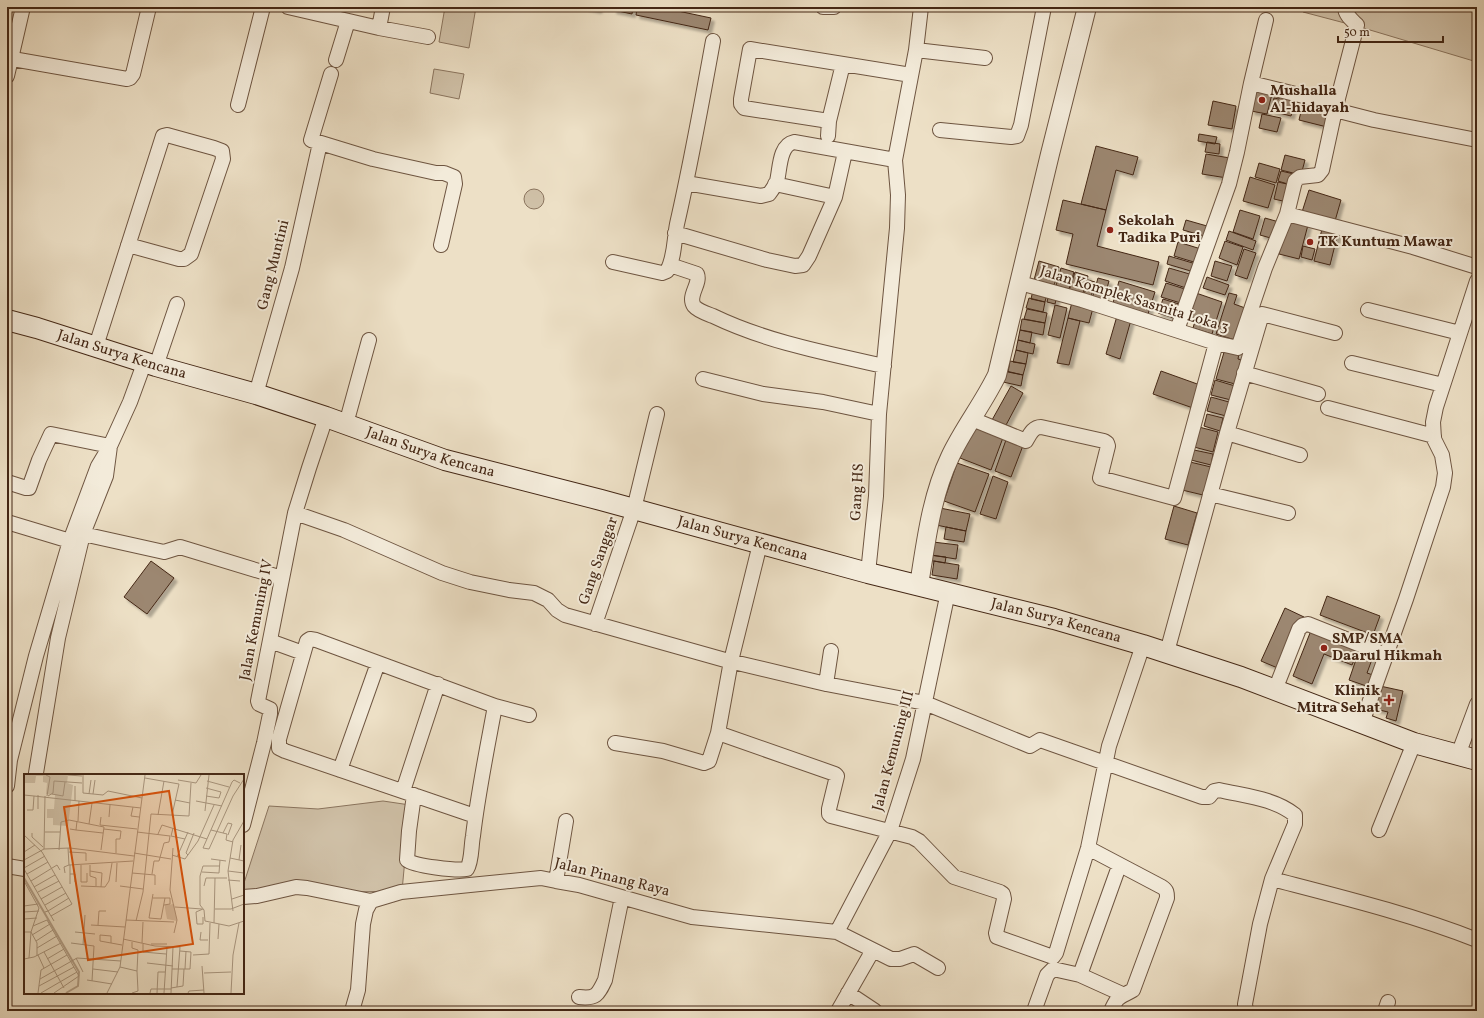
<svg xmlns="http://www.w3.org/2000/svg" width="1484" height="1018" font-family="Vollkorn,serif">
  <defs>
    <filter id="shadow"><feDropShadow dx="3.5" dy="3.5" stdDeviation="1" flood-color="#0004"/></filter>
  </defs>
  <rect width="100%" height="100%" fill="#ede0c6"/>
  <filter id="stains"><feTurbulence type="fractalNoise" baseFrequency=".005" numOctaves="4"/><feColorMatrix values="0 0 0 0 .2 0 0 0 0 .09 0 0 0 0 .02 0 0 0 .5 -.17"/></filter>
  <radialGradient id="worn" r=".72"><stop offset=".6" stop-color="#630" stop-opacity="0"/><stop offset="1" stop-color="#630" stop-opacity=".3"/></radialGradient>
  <path fill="#d0c1a8" stroke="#8a745e" d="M445 7H476L469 48 439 42Z
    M1304 7H1477V62L1360 27 1303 12Z
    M434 69 464 74 459 99 430 93Z
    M524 199a10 10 0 1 1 20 0a10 10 0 1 1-20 0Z
    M383 801 410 805 402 891 243 894V886L269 806 318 809Z"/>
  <path fill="#9c8771" stroke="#442715" filter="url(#shadow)" d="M585 7H599L598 10Z
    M614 7H633L632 14 613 10Z
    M637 7H659L711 18 708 30 636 15Z
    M1257 86 1273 90 1267 114 1251 111Z
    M1280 94 1296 97 1291 116 1271 111 1274 98 1279 99Z
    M1304 99 1332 105 1327 127 1299 120Z
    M1213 101 1236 106 1232 129 1208 125Z
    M1262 114 1281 118 1277 132 1259 128Z
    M1199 134 1217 137 1215 144 1198 141Z
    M1207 142 1220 144 1219 154 1205 152Z
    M1096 146 1138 157 1133 175 1116 170 1106 210 1081 204Z
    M1206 154 1230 158 1227 178 1202 174Z
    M1285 155 1305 160 1301 175 1281 170Z
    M1259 163 1280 169 1276 183 1255 177Z
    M1281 171 1294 174 1291 185 1278 181Z
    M1250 177 1275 185 1268 208 1243 201Z
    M1278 182 1291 185 1287 202 1274 199Z
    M1309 190 1341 200 1335 221 1302 212Z
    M1063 200 1106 210 1097 246 1159 262 1153 285 1066 264 1073 234 1056 230Z
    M1240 210 1260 216 1253 239 1233 232Z
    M1265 218 1279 222 1274 239 1260 235Z
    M1186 220 1207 226 1204 236 1183 230Z
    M1288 220 1308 225 1299 259 1279 254Z
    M1322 229 1338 233 1330 265 1314 261Z
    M1229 231 1256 241 1253 250 1226 240Z
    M1225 241 1243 247 1237 265 1219 258Z
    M1178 242 1201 249 1197 263 1174 256Z
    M1303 246 1315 249 1312 260 1301 257Z
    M1244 249 1256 253 1247 279 1235 275Z
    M1169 256 1196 264 1194 272 1167 264Z
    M1039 261 1059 267 1054 286 1034 280Z
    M1215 261 1232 266 1227 281 1211 276Z
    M1061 268 1074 272 1069 289 1056 286Z
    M1169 268 1193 275 1189 289 1165 281Z
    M1075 272 1088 276 1083 294 1069 291Z
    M1207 277 1229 285 1225 295 1203 288Z
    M1098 278 1109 281 1103 302 1092 299Z
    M1088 280 1095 282 1091 297 1084 295Z
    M1119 281 1155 292 1148 314 1113 303Z
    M1166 283 1188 290 1184 304 1161 297Z
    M1033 290 1047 293 1045 302 1031 299Z
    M1196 293 1222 302 1212 334 1193 328 1196 318 1192 317 1195 310 1190 308Z
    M1229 293 1237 295 1234 304 1248 309 1238 341 1216 334Z
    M1049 294 1057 296 1055 304 1047 302Z
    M1029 298 1045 302 1043 312 1026 308Z
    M1163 299 1179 304 1174 318 1158 313Z
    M1072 302 1093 308 1089 323 1068 318Z
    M1055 305 1067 308 1060 338 1048 335Z
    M1027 309 1047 313 1045 323 1024 319Z
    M1117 316 1131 320 1120 359 1106 354Z
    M1068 318 1080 321 1069 365 1057 363Z
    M1022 319 1045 323 1043 335 1020 330Z
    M1020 330 1032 332 1030 343 1018 340Z
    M1018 340 1035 344 1033 354 1016 350Z
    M1225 349 1239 353 1238 359 1242 360 1235 384 1216 379Z
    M1016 350 1028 353 1026 364 1013 362Z
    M1010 361 1026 364 1023 375 1008 372Z
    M1006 371 1023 375 1021 386 1003 382Z
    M1161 371 1200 385 1193 408 1153 394Z
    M1215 380 1235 386 1231 400 1211 395Z
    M1011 386 1023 393 1005 427 992 420Z
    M1211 397 1229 402 1226 416 1207 411Z
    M1207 414 1223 418 1220 431 1204 426Z
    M974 423 1004 435 991 470 960 458Z
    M1199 427 1218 432 1213 452 1194 447Z
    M1007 437 1024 443 1011 477 995 471Z
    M1194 450 1213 454 1211 465 1191 460Z
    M1190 462 1211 467 1203 495 1182 490Z
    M957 463 989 474 975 512 944 501Z
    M993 476 1008 482 996 519 980 514Z
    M1174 506 1197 513 1188 545 1165 539Z
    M940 508 970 514 966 531 936 525Z
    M946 527 966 531 964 542 944 539Z
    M933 542 958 545 956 559 931 555Z
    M929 555 946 557 945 563 928 560Z
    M151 561 174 578 147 614 124 597Z
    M934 561 959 565 957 579 932 575Z
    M1327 596 1380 616 1373 635 1320 615Z
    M1285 608 1304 617 1280 669 1261 661Z
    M1312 628 1360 647 1352 665 1324 654 1312 684 1293 676Z
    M1360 648 1374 654 1367 673 1376 676 1372 688 1349 680Z
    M1380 686 1403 691 1396 721 1386 718 1388 712 1375 709Z"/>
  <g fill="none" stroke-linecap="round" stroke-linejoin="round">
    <defs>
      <path id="minor" d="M288 7 379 28 428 37
        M823 7H834
        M1266 20 1251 83 1336 104
        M379 28 383 7
        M916 50 985 58
        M7 58 127 79 130 78 133 74 149 7
        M336 60 348 21
        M331 74 311 140 373 159 436 173H444L454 177 455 184 441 245
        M7 76 23 7
        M238 105 263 7
        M1335 110 1374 120 1477 140
        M829 121 744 108 741 104V99L750 49 911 75
        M940 130 1011 137 1017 136 1021 125 1044 7
        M828 136 829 121 843 64
        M686 183 761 196 769 194C772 190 775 186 777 181 780 170 779 145 794 142L895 160
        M775 184 835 197
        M1287 214 1413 247 1477 267
        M675 233 767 260 795 266 803 265 809 256 835 197 845 152
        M613 262 662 273 667 271C675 257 674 239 677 224 691 163 702 102 713 41
        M670 265 697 274C701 284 687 296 694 306 698 311 708 314 713 316 767 342 826 353 884 366
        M1020 283 1082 300 1216 343 1238 348 1265 268 1287 214 1295 181 1300 177 1318 175 1322 170 1335 110 1357 25C1352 20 1345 15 1345 7
        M1368 310 1460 333
        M1177 330 1229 184 1237 152 1251 83
        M96 346 163 136 167 135 214 148 222 151 223 159 191 254 184 259H179L128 245
        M1352 363 1443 385
        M156 366 177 304
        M1244 373 1318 394
        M703 379 763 394 823 402 879 414
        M256 394 292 268 320 143
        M1328 408 1434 436
        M972 419 1026 441C1030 434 1033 427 1041 427L1104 441 1107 443 1108 446 1100 478 1174 498 1216 343
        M346 424 369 340
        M1227 433 1300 455
        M7 482 26 488H29L39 460 51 434 110 446 106 476 83 534 58 638 36 773
        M1210 494 1288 513
        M295 513 344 530 442 573 470 582 509 590 534 593 548 600 557 610 565 615 725 660 826 684 925 703 1030 746 1040 740 1202 797H1209L1214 791 1219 790C1244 796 1274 798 1295 815V824L1272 879 1260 924 1245 1004 1246 1011
        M7 522 70 541
        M83 534 164 552 180 547 282 578
        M868 573 876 496 879 414 897 228 898 195 895 160 916 50 921 7
        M595 624 634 509 657 414
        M270 641 303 653
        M1167 652 1227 433 1262 314 1335 333
        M826 684 831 651
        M1275 690 1299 629 1303 625 1308 624 1386 655
        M1362 723 1406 599 1443 487 1445 473 1442 455 1434 439 1433 422 1436 407 1477 281
        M718 733 835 774 837 776 829 809V814L831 816 912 837 919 841 954 877 1000 892 1003 894 1004 899 996 933 997 937 1053 957 1056 953 1088 848 1109 746 1143 645
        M615 743 663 751 704 763 709 761 718 733 731 661 760 544
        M1458 755 1477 704
        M340 770 378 663
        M7 786 10 760 36 656 70 541 98 466 110 446 130 402 145 361
        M403 791 438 684
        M414 795 409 831 407 860C414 866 457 871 467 869 472 861 471 846 473 836 478 793 487 749 495 706
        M475 816 285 751 279 748V739L307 641 310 639 316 640 495 706 529 715
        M243 825 264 743 270 714V709L259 704 258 701 295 513 309 468 326 417
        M1379 830 1414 743
        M1088 848 1162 887C1167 890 1167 893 1167 898L1133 990C1119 998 1118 995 1111 1011
        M7 866 25 869
        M1272 879C1341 897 1411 914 1477 940
        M556 881 566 821
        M243 897 257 896 296 887 307 888 371 901
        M837 932 890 831 913 759 948 592
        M1080 975 1118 869
        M848 993 875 1011
        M579 997C596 999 598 995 605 980L622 897
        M352 1011 358 990 363 924 366 910 371 901 401 892 470 885 541 878 556 881 579 885 692 917 837 932 891 959H900L914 954 938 968
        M838 1011 873 950
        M1034 1011 1047 975 1053 969 1080 975 1122 994
        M1385 1011 1388 1002"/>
      <path id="tertiary" d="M919 585C926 542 931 497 950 457 963 429 983 404 997 375L1050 154 1087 7"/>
      <g id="secondary">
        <path id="s1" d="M7 320 37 328 156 366 256 394 326 417 445 460 601 500 868 573 1054 619 1143 645 1241 677 1414 743 1477 760"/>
      </g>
    </defs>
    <use href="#minor" stroke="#6e5541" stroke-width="16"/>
    <use href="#tertiary" stroke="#6e5541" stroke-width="20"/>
    <use href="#secondary" stroke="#442715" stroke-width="22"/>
    <use href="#minor" stroke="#f3ebda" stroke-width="14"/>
    <use href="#tertiary" stroke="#f3ebda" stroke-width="18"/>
    <use href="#secondary" stroke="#f3ebda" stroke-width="20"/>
  </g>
  <g fill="#8f2418" stroke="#f3ebda" stroke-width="1.5">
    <circle cx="1262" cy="100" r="4"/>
    <circle cx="1110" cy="230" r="4"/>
    <circle cx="1310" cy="242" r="4"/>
    <circle cx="1324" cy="648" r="4"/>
    <path d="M1387 694h4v4h4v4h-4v4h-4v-4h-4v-4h4z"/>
  </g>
  <g text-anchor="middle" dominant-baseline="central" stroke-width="4" stroke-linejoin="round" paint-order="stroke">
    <g font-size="15" font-weight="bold" fill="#442715" stroke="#f3ebda" text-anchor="start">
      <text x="1270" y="91">Mushalla<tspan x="1270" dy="17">Al-hidayah</tspan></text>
      <text x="1118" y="221">Sekolah<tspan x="1118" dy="17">Tadika Puri</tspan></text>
      <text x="1318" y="242">TK Kuntum Mawar</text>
      <text x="1332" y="639">SMP/SMA<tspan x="1332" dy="17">Daarul Hikmah</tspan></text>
      <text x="1380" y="691" text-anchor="end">Klinik<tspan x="1380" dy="17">Mitra Sehat</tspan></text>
    </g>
    <g font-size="15" fill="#442715" stroke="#f3ebda">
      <text transform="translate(274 265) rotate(-76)">Gang Muntini</text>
      <text transform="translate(1134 300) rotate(17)">Jalan Komplek Sasmita Loka 3</text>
      <text stroke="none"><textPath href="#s1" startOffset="120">Jalan Surya Kencana</textPath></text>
      <text stroke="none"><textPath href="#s1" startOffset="444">Jalan Surya Kencana</textPath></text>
      <text transform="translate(858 492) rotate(-87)">Gang HS</text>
      <text stroke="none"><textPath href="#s1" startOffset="768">Jalan Surya Kencana</textPath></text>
      <text transform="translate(599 561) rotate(-71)">Gang Sanggar</text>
      <text transform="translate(257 620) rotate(-79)">Jalan Kemuning IV</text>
      <text stroke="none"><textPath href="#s1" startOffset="1092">Jalan Surya Kencana</textPath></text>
      <text transform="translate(894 751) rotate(-75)">Jalan Kemuning III</text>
      <text transform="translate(612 878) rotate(14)">Jalan Pinang Raya</text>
    </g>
  </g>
  <g transform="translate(24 774)">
    <rect width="220" height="220" fill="#ede0c6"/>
    <path d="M0 1H44L43 9 49 11 44 52 29 51V44H23V35H30L31 21 22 20 23 9 19 8V2H12L11 9H0ZM150 130 153 147 143 145 141 134V131Z" fill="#d0c1a8"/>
    <path fill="none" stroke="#b4a18a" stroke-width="2" d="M0 104 55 198 54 212 42 219"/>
    <path fill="none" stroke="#a9967f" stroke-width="1" d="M22 1 26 3 23 22M44 1 58 2M59 1V19L79 21 84 17 118 24M121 4 155 10 148 41M154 6 172 9 177 1M183 7 205 13M216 9 210 6 208 8 179 74 185 75 209 22 220 5M28 20 39 22 41 8M65 20 67 6M69 20 71 6M0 21 10 22 9 36H3M14 21V35M10 22 117 34M24 22 29 19 30 7 58 9M182 22 195 24 197 18 182 14M151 26 166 29M51 27V12M172 27 198 32M109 33 107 42 115 43M181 37 185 1M134 41 140 7M77 43 76 51 113 55M85 43 86 31M54 47 55 27M65 50 68 29M149 54 147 62 161 65M46 55 52 56 53 47M80 55 97 57 96 65H92V79M52 56 79 59M187 56 203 60 202 66 209 68M21 58H36M113 58 146 62 145 68 140 69 135 87H130L128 100M8 59V63L19 73M199 59 204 49 208 50 204 61M134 60 138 51 183 65M0 61 18 78 48 130 27 142M44 74 45 91M149 74 146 116 153 146 150 159M20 75 21 22M35 76 37 48 45 46 80 53 77 76M0 78 11 71M45 78 62 79V87M110 79 147 85M148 81 161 85 174 67 190 31M164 81 162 79 170 59M153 83 164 58M206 84 220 87M187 85 202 87M0 86 20 75 46 74 110 82M215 86 217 71M46 91V110M57 91V108H63V99M66 91V102L72 104V112M196 92H179L176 102V131L180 136 181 147 205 152 220 147M0 94 21 82M0 95 24 137 21 138M66 97 78 99 77 113M204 97 220 99M178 98 195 99 196 86M41 99 40 93 45 91 109 87M108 99 131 101V111M3 100 24 88M46 100H51V108M204 106 216 107M0 107 15 134 7 158 5 184M7 107 33 91 36 96M92 108 93 89M57 112 81 113 85 107 88 89M96 112 119 115M180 112 182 104H203M10 113 31 101M14 118 35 107M129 120 125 144 137 145 141 124M129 124H146V130L140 131M17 125 38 113M208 125 220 121M21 131 42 119M0 132 14 130M151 133 178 135M179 135 172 138 173 150H179V143M191 135H207L220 130M209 137 204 97 209 66 220 47M0 138 15 137M0 145 13 144M102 146 150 148M30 147 24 137 45 124M112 147 119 118 127 40 165 42 167 9M190 149 191 104M67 151 101 153M74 151 75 137H82M9 152 23 146 55 202 30 219M0 158H7L13 169V182M51 158 71 160M177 158 176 166H184M8 161 26 150M99 165 131 172 156 173 153 213M194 165 195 150M12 167 29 156M108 168V174L114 176 113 197M47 169 70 172 68 207M87 169V162L76 161V167L98 171M118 169 119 148M119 170V178L142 180M127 170H143M59 171 61 141M13 174 33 162M20 178 40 214M14 181 20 194M169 181 185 180 186 149M52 184 59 198M0 185 10 183 37 169M23 185 40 175M123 189 149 192M178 192 180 219M96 193 113 197 114 217 108 219M69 195 94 198M148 195H166L167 178 156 177M161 195 162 177M180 199 207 198M16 205 53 184 97 187M63 206 88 210M15 212 50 193M147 214 159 212 160 195M14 219 17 196 43 181M17 219 53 198M83 219 96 193 121 1M126 219 127 215H147M133 219 134 198H141M140 219 143 173M147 219 149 173M164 219 165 217 180 216M207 219 209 181 215 149"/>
    <path fill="#d8540d" fill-opacity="0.15" stroke="#d8540d" stroke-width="2" d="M145 17 169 170 64 186 40 33Z"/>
    <rect width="220" height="220" fill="none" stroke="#442715" stroke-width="2"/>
  </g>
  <rect width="1484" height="1018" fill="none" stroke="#ede0c6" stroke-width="24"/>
  <rect x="8" y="8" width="1468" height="1002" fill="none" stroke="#442715" stroke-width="2"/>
  <rect x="12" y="12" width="1460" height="994" fill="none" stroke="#442715"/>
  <path d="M1338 36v6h105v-6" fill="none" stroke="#442715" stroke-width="2"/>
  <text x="1344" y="36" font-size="12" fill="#442715" stroke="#f3ebda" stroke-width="3" paint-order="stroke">50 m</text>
  <rect width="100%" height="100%" filter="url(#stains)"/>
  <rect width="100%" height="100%" fill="url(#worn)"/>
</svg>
